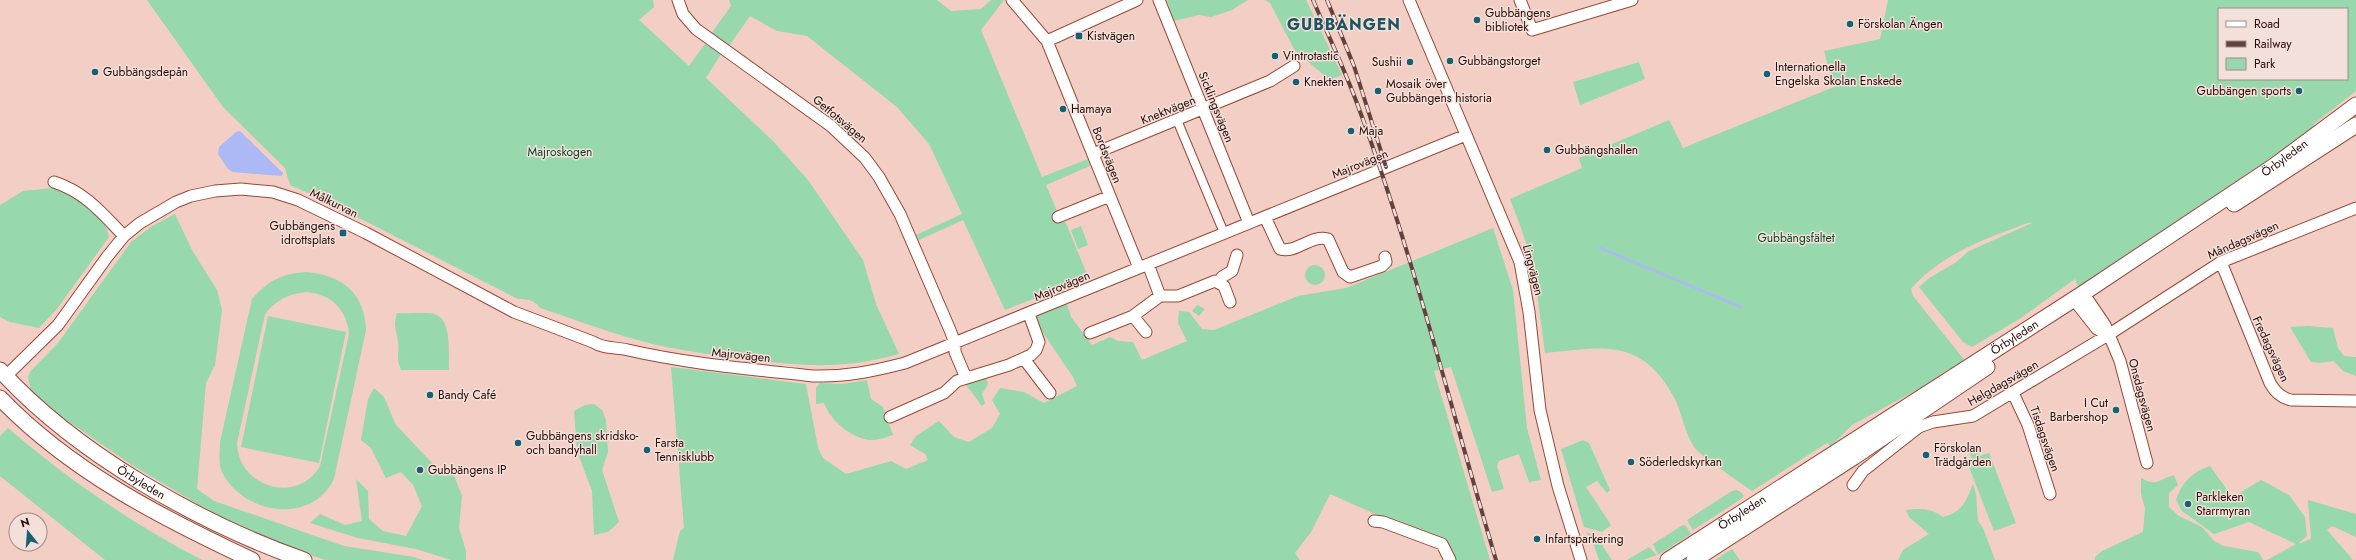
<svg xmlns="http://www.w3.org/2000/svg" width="2356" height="560" font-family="Jost,sans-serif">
  <rect width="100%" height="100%" fill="#f3cec4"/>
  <path fill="#97d8ad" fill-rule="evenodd" d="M147 0H653L654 7 639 20 689 66 705 44 721 54 706 78 773 141 808 180 863 260 876 304 899 354C842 370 801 366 743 359 709 354 674 350 641 341 607 332 574 319 540 308 535 300 527 299 518 299L318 197 290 185 285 168 223 107Z
    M729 0H937L951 11 981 9 991 0H1004L981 30 1042 177 1088 159 1090 166 1046 185 1059 216 1066 223 1088 277 1005 310 963 220 919 240 916 235 962 214 929 144 897 107 807 36 777 31 750 16 729 46 711 34 731 6Z
    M1167 0H1248L1232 10 1211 17 1199 15 1173 21Z
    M1265 0H1306L1342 75 1330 80 1295 51 1270 3Z
    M1888 0H2356V91L2315 123 2309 133 2277 157 2078 287 2075 279 2021 318 1972 347 1963 342 1919 287 1929 278 1955 263 1969 251 2032 223C2027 222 2018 227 2012 229 1975 242 1937 259 1911 289L1913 296 1966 362 1947 370 1924 386 1852 425 1831 446 1827 443 1752 491C1741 483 1699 455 1694 447 1685 433 1682 414 1675 399 1642 337 1604 347 1545 353L1533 264 1521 228 1510 199 1582 168 1579 158 1669 120 1683 148 1834 87 1824 51 1880 39ZM2219 9H2347V79H2219Z
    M1639 62 1645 79 1580 105 1573 82Z
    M53 188C75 195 105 212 109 237L57 309 39 328 10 322 0 317V205L23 191Z
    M175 214 192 250 217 290 222 310 215 365 206 383 197 489 214 501 344 546 414 557 423 560H325L276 543 216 515 132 465 62 417 31 392 28 377 30 372 58 343 131 242 152 226Z
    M1081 226 1088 245 1078 249 1071 230Z
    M1493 228 1513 290 1527 428 1541 480 1529 482 1519 454 1499 461 1497 466 1504 489 1492 492 1451 367 1434 371 1490 560H1453L1447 546 1330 494 1311 532 1295 553 1300 560H673L680 531 684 528 671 367 806 384 818 448 823 458 846 474 891 461 906 469 928 460 925 454 910 445 916 436 939 421 954 437 969 442 992 428 1000 414 992 400 1000 388 1024 392 1044 403 1077 386 1073 377 1033 318 1067 304 1071 317 1092 345 1110 337 1118 341 1133 342 1142 360 1187 341 1178 323 1179 311 1189 312 1202 329 1214 330 1298 296 1346 288Z
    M1305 275a10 10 0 1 1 20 0a10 10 0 1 1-20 0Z
    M306 272C342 275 365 293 366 330L334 479C312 525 243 515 222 472 218 462 220 452 220 442L252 299C269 280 281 274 306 272ZM306 292C331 294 347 309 349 334L320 466C298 505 238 488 237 443L265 314C276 300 288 294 306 292Z
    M1197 305 1205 309 1199 316 1192 311Z
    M397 313C406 314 429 312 434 314 453 319 448 355 449 370H401C395 356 400 353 398 341 396 328 393 327 397 313Z
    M268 316 346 332 319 463 241 447Z
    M2309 326 2333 328 2338 348 2344 356 2356 357V376L2343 371 2334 361 2320 363 2311 362 2290 327Z
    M986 376 988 384 982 394 985 403 982 406 964 382Z
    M867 380 871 399 883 407 893 435C886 437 877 441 869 440 850 437 830 420 824 403L816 404V388L820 383 842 384Z
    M374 388 384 397 396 425 434 465 453 473 462 496 459 528 466 551V560H451L416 549 358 538 310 523 320 514 345 525 362 521 356 479 368 491 369 519 383 531 406 536 422 506 413 485 401 472 386 478 371 448 361 440 368 399Z
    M594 404 602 410 606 420 608 452 602 470 619 522 608 532 594 535 592 491 577 451 574 411 585 405Z
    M8 428C67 479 133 524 202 560H105L0 476V436Z
    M1583 440 1589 443 1610 490 1607 493 1597 481 1586 487 1611 525 1602 532 1584 527 1561 449Z
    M1977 448 1980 456 1989 453 2016 523 1994 531 1967 462 1972 460 1969 451Z
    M2210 466 2230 494H2238L2261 480 2289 495 2305 517 2307 536 2298 544 2311 539 2308 500 2356 514V537L2332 526 2327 530 2353 560H2267L2296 544 2249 522 2214 534 2182 511 2176 500C2182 482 2192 472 2210 466Z
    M2174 475 2178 485 2169 493V507L2179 516 2202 527 2214 541 2224 546 2258 552 2263 560H2095V557L2102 551 2143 532 2145 509 2141 493V478C2157 487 2157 480 2174 475Z
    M1973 484 1976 494 1978 521 1983 528 1995 560H1898L1903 550 1929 534 1909 517 1906 510C1921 508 1931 508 1943 517 1963 512 1966 501 1973 484Z
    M1737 490 1742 493 1744 496 1741 499 1693 530 1687 520 1732 491Z
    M1683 525 1686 526 1691 534 1658 555 1653 544Z
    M1586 532 1596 536 1612 560H1599L1593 543Z
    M1649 547 1657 555 1643 560H1627Z
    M1732 549 1740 560H1715Z"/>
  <path fill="#acb9f5" d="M240 131 283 173 282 176 233 172 228 169 218 154 219 147 236 132Z"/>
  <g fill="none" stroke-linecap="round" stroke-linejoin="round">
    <path stroke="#acb9f5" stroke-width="2.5" d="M1600 248 1741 307"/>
    <defs>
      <path id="pedestrian" d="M1177 120 1224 233"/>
      <path id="minor" d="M678 0 683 14 696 29 831 126 865 158 879 177 900 214 950 330 955 343V352L966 378
        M1012 0 1047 41 1139 268
        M1159 0 1249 223
        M1409 0 1520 262 1529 312 1540 410 1558 486 1581 560
        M1520 0 1532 30 1632 0
        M1047 41 1137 0
        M1093 154 1270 81 1294 66
        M54 182C85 192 102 213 124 236
        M1058 217 1110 196
        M1265 217 1280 249C1296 254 1311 234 1328 239L1343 272 1350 277 1382 266 1386 262 1385 257
        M2221 262 2270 383C2275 392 2281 398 2291 400L2356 401
        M1148 264 1160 296
        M1219 282 1222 277 1232 271 1237 255
        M2088 300 2105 325 2120 361 2147 463
        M2078 305 2097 329 2108 335
        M1133 316 1146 332
        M1090 333 1133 316 1160 296H1178L1215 281 1224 286 1230 302
        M1024 359 1050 393
        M6 376 58 325 107 257 124 236 140 223 176 202 191 196 215 191 241 189 273 192 298 200 366 233 514 312 593 342C604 349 615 347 628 350 689 364 751 369 813 376 846 377 874 371 905 363L1466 135
        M2013 393 2028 425 2050 494
        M890 417 944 393 957 381 1009 365 1031 355 1036 350 1039 342 1029 314
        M1853 485 1863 471 1919 427 1933 422 1973 416 2108 335 2221 262 2356 208
        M1374 521 1383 522 1442 544 1450 560"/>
      <g id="secondary">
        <path d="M2234 204 2356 125"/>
        <path id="s1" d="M0 370C75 453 199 523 304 560"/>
        <path d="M0 398C70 471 162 518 252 560"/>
        <path id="s2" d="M1668 560 2082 294 2274 166 2356 105"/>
        <path d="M1694 560 1854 457 1987 367"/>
      </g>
    </defs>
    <use href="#pedestrian" stroke="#974936" stroke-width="10"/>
    <use href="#minor" stroke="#974936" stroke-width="13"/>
    <use href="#secondary" stroke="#974936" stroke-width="17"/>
    <use href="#pedestrian" stroke="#fff" stroke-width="8"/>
    <use href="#minor" stroke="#fff" stroke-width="11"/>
    <use href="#secondary" stroke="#fff" stroke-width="15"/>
    <defs>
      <path id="rail" d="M1313 0C1328 35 1345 70 1358 106 1413 254 1451 409 1496 560
        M1327 0 1354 66 1386 167"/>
    </defs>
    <use href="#rail" stroke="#63423b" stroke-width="4"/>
    <use href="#rail" stroke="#f3e0db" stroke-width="2.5" stroke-dasharray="8" stroke-linecap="butt"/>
  </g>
  <g fill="#17606f" stroke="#f3e0db" stroke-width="1.5">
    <circle cx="1477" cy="20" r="4"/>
    <circle cx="1850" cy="24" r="4"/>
    <rect x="1075" y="32" width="8" height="8" rx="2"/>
    <circle cx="1275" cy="56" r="4"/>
    <circle cx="1450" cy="61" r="4"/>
    <circle cx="1410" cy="62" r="4"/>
    <circle cx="95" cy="72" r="4"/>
    <circle cx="1767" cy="74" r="4"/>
    <circle cx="1296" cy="82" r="4"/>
    <circle cx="1378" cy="91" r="4"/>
    <circle cx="2299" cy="91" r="4"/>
    <circle cx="1063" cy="109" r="4"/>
    <circle cx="1351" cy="131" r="4"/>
    <circle cx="1547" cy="150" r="4"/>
    <rect x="339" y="229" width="8" height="8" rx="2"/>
    <circle cx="430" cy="395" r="4"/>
    <circle cx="2116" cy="410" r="4"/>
    <circle cx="518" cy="443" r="4"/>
    <circle cx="647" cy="450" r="4"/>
    <circle cx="1926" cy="455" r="4"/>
    <circle cx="1631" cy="462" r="4"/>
    <circle cx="420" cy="470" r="4"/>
    <circle cx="2188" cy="504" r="4"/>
    <circle cx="1537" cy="539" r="4"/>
  </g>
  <g text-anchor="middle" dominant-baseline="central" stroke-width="3" stroke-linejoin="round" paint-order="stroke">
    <g font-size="12" fill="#280903" stroke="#f3e0db" text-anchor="start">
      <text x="1485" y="13">Gubbängens<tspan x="1485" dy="14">bibliotek</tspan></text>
      <text x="1858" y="24">Förskolan Ängen</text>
      <text x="1087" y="36">Kistvägen</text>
      <text x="1283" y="56">Vintrotastic</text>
      <text x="1458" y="61">Gubbängstorget</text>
      <text x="1402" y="62" text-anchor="end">Sushii</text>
      <text x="1775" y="67">Internationella<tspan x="1775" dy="14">Engelska Skolan Enskede</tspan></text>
      <text x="103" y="72">Gubbängsdepån</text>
      <text x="1304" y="82">Knekten</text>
      <text x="1386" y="84">Mosaik över<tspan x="1386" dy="14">Gubbängens historia</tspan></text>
      <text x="2291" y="91" text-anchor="end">Gubbängen sports</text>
      <text x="1071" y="109">Hamaya</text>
      <text x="1359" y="131">Maja</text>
      <text x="1555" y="150">Gubbängshallen</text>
      <text x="335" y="226" text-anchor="end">Gubbängens<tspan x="335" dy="14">idrottsplats</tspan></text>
      <text x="438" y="395">Bandy Café</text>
      <text x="2108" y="403" text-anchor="end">I Cut<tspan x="2108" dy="14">Barbershop</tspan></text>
      <text x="526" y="436">Gubbängens skridsko-<tspan x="526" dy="14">och bandyhall</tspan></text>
      <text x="655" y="443">Farsta<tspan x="655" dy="14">Tennisklubb</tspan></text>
      <text x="1934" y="448">Förskolan<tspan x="1934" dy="14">Trädgården</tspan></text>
      <text x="1639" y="462">Söderledskyrkan</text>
      <text x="428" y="470">Gubbängens IP</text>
      <text x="2196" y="497">Parkleken<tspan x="2196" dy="14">Starrmyran</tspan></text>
      <text x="1545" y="539">Infartsparkering</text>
    </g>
    <g font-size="12" fill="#280903" stroke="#f3e0db">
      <text transform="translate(1216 107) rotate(68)">Sicklingsvägen</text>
      <text transform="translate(1168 110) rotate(-22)">Knektvägen</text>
      <text transform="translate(840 119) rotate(40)">Getfotsvägen</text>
      <text transform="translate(1107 155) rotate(68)">Bordsvägen</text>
      <text stroke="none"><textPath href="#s2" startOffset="736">Örbyleden</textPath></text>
      <text transform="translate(1360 164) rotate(-22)">Majrovägen</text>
      <text transform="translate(334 203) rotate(26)">Målkurvan</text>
      <text transform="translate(2243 240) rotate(-24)">Måndagsvägen</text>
      <text transform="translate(1533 270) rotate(76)">Lingvägen</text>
      <text transform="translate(1062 286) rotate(-23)">Majrovägen</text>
      <text stroke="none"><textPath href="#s2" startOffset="412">Örbyleden</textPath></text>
      <text transform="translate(2271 349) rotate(65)">Fredagsvägen</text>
      <text transform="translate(741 355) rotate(6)">Majrovägen</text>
      <text transform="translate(2003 383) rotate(-30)">Helgdagsvägen</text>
      <text transform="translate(2142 395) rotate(75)">Onsdagsvägen</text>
      <text transform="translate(2045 439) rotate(71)">Tisdagsvägen</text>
      <text stroke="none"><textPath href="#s1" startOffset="181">Örbyleden</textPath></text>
      <text stroke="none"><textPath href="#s2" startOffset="88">Örbyleden</textPath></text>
    </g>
    <g font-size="12" fill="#074726" stroke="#f3e0db">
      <text x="560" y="152">Majroskogen</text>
      <text x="1796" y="238">Gubbängsfältet</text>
    </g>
    <g font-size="16" font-weight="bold" letter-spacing="1" fill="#1d5460" stroke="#f3e0db">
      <text x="1344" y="24">GUBBÄNGEN</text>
    </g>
  </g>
  <rect x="2218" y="8" width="130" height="72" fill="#f3e0db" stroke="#a28a85"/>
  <rect x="2226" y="21" width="20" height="6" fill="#ffffff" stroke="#a28a85"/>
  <text x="2254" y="28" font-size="12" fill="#280903">Road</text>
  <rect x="2226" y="41" width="20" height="6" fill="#63423b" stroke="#a28a85"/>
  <text x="2254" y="48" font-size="12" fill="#280903">Railway</text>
  <rect x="2226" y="58" width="20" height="12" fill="#97d8ad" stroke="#a28a85"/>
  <text x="2254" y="68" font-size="12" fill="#280903">Park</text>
  <g transform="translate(28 532) rotate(343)"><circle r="19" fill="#f3e0db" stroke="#a28a85"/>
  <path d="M0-3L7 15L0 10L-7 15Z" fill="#17606f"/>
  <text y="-6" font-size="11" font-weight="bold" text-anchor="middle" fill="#280903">N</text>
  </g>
</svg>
